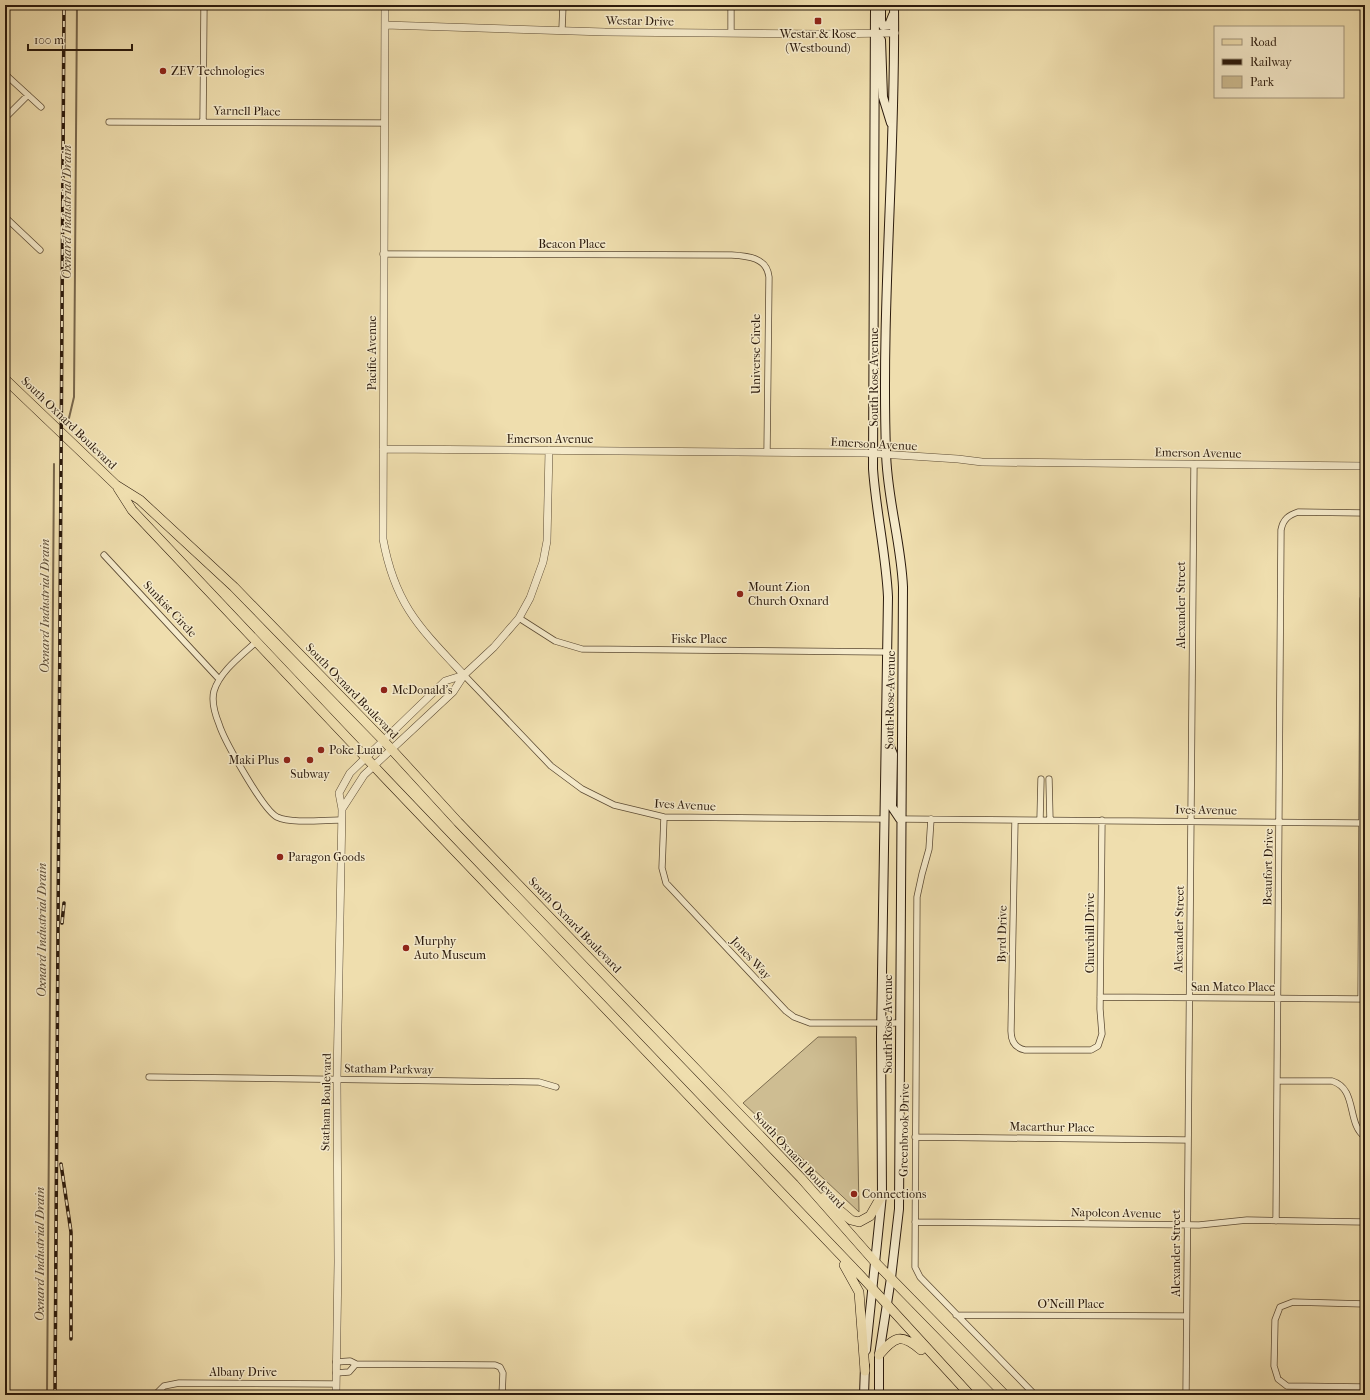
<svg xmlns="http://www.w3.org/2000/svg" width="1370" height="1400" font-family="'IM FELL French Canon',serif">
  <rect width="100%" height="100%" fill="#efdeae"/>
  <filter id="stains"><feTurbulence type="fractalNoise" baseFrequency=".005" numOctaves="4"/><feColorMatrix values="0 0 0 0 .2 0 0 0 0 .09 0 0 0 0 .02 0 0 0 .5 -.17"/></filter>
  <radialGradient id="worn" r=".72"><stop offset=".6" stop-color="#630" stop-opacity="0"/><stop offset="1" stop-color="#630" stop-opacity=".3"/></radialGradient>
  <path fill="#cebd92" stroke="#7c6c4f" d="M818 1037H856L859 1212 743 1103Z"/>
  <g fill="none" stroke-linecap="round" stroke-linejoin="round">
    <path stroke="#78674c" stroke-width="2" d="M69 418 74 397 77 5
      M47 1395 54 464"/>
    <defs>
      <path id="minor" d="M562 29 563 5
        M731 33V5
        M5 74 41 107
        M5 118 28 95
        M109 122 384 123
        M203 122 204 5
        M5 217 40 250
        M383 254 731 255C747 256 767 257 769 277L767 452
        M104 555 219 679
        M519 618 555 641 582 649 887 652
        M257 641C242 655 220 671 214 691 211 702 215 714 219 724 224 740 263 810 277 817 292 824 323 820 340 820
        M464 675 551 766 582 789 614 805 664 817 885 819
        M1049 779 1050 820
        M664 817 662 868 666 883 786 1011 794 1017 810 1023H900
        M900 819 1362 823
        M931 819 929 849 922 874 917 897 915 1267 920 1277 1035 1395
        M1015 820 1011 1031C1011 1041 1015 1048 1025 1050H1091L1098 1046 1102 1034 1100 1009 1102 820
        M1040 820 1041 779
        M1100 997 1365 999
        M1361 998 1363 599
        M149 1077 539 1082 556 1087
        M1277 1081H1332C1358 1089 1346 1123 1365 1137
        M915 1137 1188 1140
        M1276 1221 1281 530C1283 519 1289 515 1298 512L1365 513
        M915 1222 1199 1225 1247 1220 1365 1222
        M1365 1304 1293 1302 1280 1307 1275 1320 1274 1366 1278 1379 1287 1386 1365 1387
        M956 1315 1186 1316
        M336 1362 350 1361 356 1364 495 1365 500 1367 503 1373 502 1395
        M336 1373 349 1372 356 1364
        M155 1395 164 1386 179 1383 336 1384
        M1186 1395 1194 464"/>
      <path id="tertiary" d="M385 5 383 539C395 605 420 628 464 675
        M385 25 605 32 819 34 895 33
        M383 449 865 453 958 459 982 462 1365 466
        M342 809 364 775 453 692 464 675
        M336 1395 338 1262 337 1079 342 809 339 793 350 773 445 681 464 675 494 647 519 618 530 598 543 562 547 541 549 450"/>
      <path id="secondary" d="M881 8V21L883 26 889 25 893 15
        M875 34 881 40 883 97 891 123
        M887 740 893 754 892 807 900 819
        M866 1350 882 1195 881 1037 888 597C886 554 876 512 873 469L875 5
        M864 1395 865 1366
        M879 1395V1355L891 1278 899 1209 903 587C901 542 887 498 886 452 881 303 896 154 894 5"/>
      <path id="primary" d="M5 379 116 485 140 500 234 587 383 740 458 822 801 1178 875 1262 1005 1395
        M118 488 132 510 387 780 861 1276 970 1395
        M824 1197 851 1220 859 1222 870 1216 882 1195
        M844 1265 859 1292 865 1371
        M879 1355C895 1336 901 1333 921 1350"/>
    </defs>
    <use href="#minor" stroke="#5c4b34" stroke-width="7"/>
    <use href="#tertiary" stroke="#5c4b34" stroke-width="8"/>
    <use href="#secondary" stroke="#2b1a0c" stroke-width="10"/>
    <use href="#primary" stroke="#2b1a0c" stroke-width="10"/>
    <use href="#minor" stroke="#f5eaca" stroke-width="5.5"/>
    <use href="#tertiary" stroke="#f5eaca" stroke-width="7"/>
    <use href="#secondary" stroke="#f5eaca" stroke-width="8"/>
    <use href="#primary" stroke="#efdeae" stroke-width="9"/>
    <defs>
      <path id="rail" d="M62 923 64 903
        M61 1164 71 1232V1339
        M55 1395 64 5"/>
    </defs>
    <use href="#rail" stroke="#2b1a0c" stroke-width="3.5"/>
    <use href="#rail" stroke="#f5eaca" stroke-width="2" stroke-dasharray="6" stroke-linecap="butt"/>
  </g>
  <g fill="#8f2418" stroke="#f5eaca" stroke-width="1.5">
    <rect x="814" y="17" width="8" height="8" rx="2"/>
    <circle cx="163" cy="71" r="4"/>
    <circle cx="740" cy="594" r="4"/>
    <circle cx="384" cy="690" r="4"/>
    <circle cx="321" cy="750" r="4"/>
    <circle cx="287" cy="760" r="4"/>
    <circle cx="310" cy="760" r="4"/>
    <circle cx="280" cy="857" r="4"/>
    <circle cx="406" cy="948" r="4"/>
    <circle cx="854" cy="1194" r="4"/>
  </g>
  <g text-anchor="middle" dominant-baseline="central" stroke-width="3" stroke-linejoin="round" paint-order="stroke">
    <g font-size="12" fill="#2b1a0c" stroke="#f5eaca">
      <text transform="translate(640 21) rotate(1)">Westar Drive</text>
      <text transform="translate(247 111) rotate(1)">Yarnell Place</text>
      <text x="572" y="244">Beacon Place</text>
      <text transform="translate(372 353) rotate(-90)">Pacific Avenue</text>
      <text transform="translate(756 354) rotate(-90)">Universe Circle</text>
      <text transform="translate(874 377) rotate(-90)">South Rose Avenue</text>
      <text transform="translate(69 423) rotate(44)">South Oxnard Boulevard</text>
      <text x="550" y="439">Emerson Avenue</text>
      <text transform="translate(874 444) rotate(3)">Emerson Avenue</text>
      <text transform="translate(1198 453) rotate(1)">Emerson Avenue</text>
      <text transform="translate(1181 605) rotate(-90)">Alexander Street</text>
      <text transform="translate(170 609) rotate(47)">Sunkist Circle</text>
      <text x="699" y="639">Fiske Place</text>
      <text transform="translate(352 691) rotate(46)">South Oxnard Boulevard</text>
      <text transform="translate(890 700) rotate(-89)">South Rose Avenue</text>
      <text transform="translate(685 805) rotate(3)">Ives Avenue</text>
      <text transform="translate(1206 810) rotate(1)">Ives Avenue</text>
      <text transform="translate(1268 867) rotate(-89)">Beaufort Drive</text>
      <text transform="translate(575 925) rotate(46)">South Oxnard Boulevard</text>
      <text transform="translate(1179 929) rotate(-89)">Alexander Street</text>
      <text transform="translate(1090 933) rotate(-90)">Churchill Drive</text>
      <text transform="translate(1002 934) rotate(-89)">Byrd Drive</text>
      <text transform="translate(751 958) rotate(47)">Jones Way</text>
      <text x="1233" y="987">San Mateo Place</text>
      <text transform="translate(888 1024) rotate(-90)">South Rose Avenue</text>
      <text transform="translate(389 1069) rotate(1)">Statham Parkway</text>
      <text transform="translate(326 1102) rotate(-89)">Statham Boulevard</text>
      <text transform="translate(1052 1127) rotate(1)">Macarthur Place</text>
      <text transform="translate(904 1130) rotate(-89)">Greenbrook Drive</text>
      <text transform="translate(799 1160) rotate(47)">South Oxnard Boulevard</text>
      <text transform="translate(1116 1213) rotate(1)">Napoleon Avenue</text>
      <text transform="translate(1176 1253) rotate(-90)">Alexander Street</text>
      <text x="1071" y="1304">O'Neill Place</text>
      <text x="243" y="1372">Albany Drive</text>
    </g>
    <g font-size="12" fill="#2b1a0c" stroke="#f5eaca" text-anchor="start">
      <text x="818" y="34" text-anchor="middle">Westar &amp; Rose<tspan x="818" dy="14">(Westbound)</tspan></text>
      <text x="171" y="71">ZEV Technologies</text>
      <text x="748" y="587">Mount Zion<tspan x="748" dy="14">Church Oxnard</tspan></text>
      <text x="392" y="690">McDonald's</text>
      <text x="329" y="750">Poke Luau</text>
      <text x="279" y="760" text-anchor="end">Maki Plus</text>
      <text x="310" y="774" text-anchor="middle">Subway</text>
      <text x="288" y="857">Paragon Goods</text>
      <text x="414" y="941">Murphy<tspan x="414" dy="14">Auto Museum</tspan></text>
      <text x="862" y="1194">Connections</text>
    </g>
    <g font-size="13" font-style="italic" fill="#5f4e37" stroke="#f5eaca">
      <text transform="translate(66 212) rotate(-90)">Oxnard Industrial Drain</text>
      <text transform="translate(44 606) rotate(-90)">Oxnard Industrial Drain</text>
      <text transform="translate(41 930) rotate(-90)">Oxnard Industrial Drain</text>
      <text transform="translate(39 1254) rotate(-90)">Oxnard Industrial Drain</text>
    </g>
  </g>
  <rect width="1370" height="1400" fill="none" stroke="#efdeae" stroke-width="20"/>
  <rect x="6" y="6" width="1358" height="1388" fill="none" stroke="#2b1a0c" stroke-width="2"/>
  <rect x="10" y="10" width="1350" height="1380" fill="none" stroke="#2b1a0c"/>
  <rect x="1214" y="26" width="130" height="72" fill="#f5eaca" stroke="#a4977e"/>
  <rect x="1222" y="39" width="20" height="6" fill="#efdeae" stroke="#a4977e"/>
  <text x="1250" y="46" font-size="12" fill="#2b1a0c">Road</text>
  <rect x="1222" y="59" width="20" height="6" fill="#2b1a0c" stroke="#a4977e"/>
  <text x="1250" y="66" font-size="12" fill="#2b1a0c">Railway</text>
  <rect x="1222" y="76" width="20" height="12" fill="#cebd92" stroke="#a4977e"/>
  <text x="1250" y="86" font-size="12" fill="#2b1a0c">Park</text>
  <path d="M28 44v6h104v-6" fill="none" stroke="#2b1a0c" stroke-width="2"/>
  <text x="34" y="44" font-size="12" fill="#2b1a0c" stroke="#f5eaca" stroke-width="3" paint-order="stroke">100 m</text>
  <rect width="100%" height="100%" filter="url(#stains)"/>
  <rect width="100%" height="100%" fill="url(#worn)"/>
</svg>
